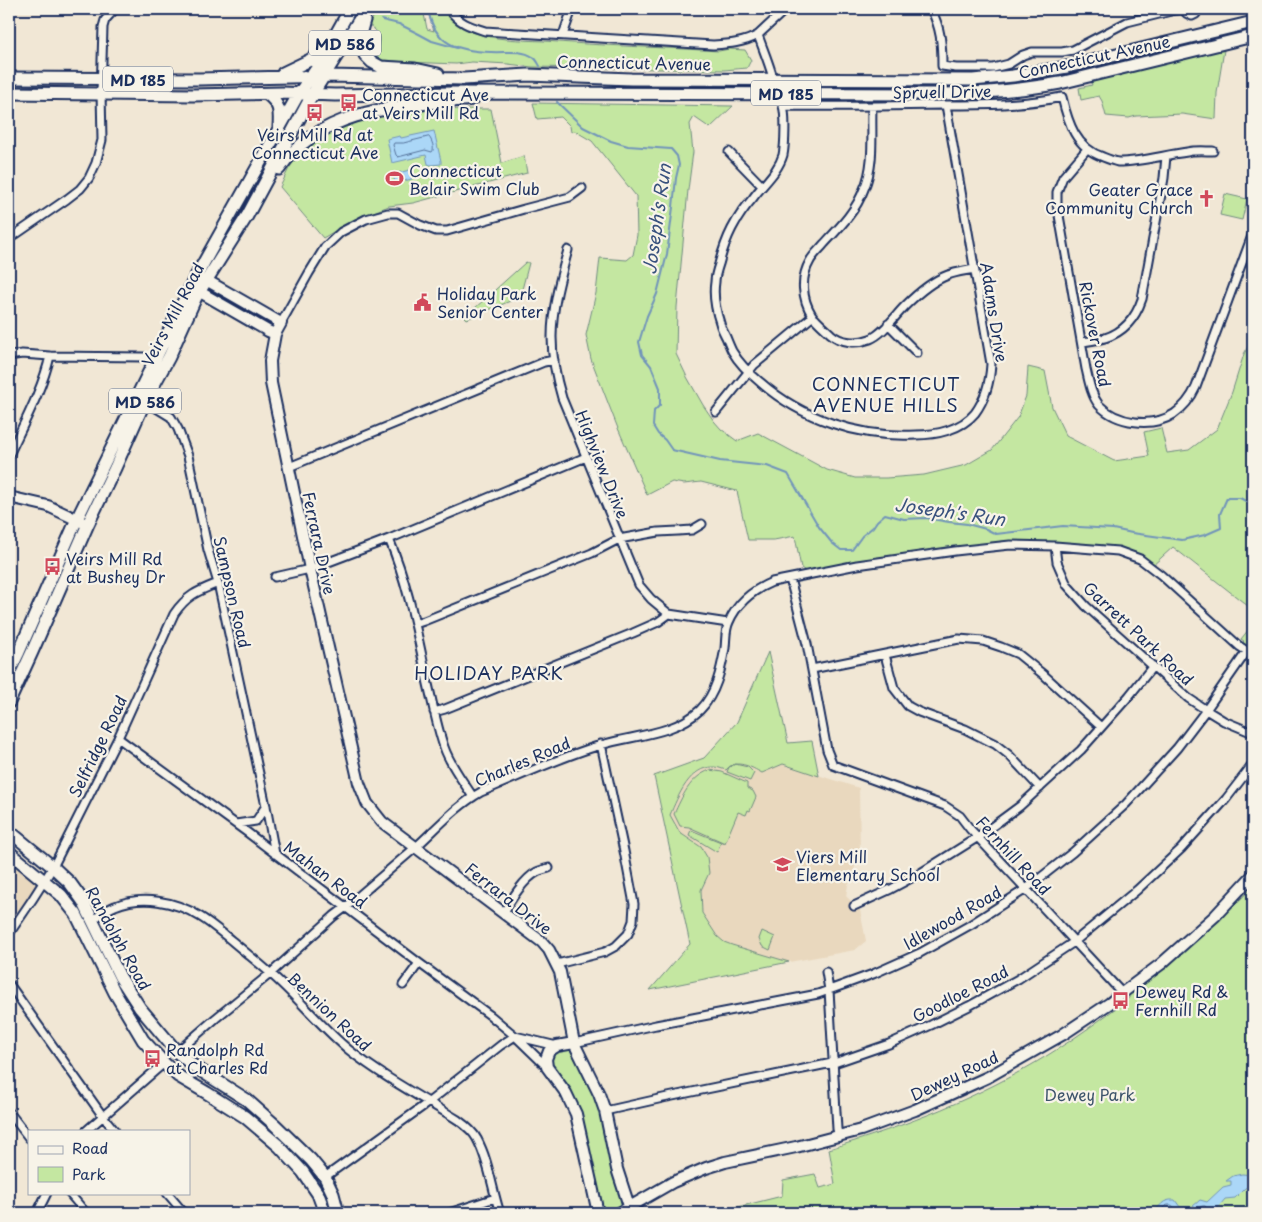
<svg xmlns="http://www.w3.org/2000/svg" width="1262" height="1222" font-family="'Playpen Sans',sans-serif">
  <rect width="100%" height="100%" fill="#f1e7d5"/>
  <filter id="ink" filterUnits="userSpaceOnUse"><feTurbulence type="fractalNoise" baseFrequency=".02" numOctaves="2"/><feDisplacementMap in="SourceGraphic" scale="10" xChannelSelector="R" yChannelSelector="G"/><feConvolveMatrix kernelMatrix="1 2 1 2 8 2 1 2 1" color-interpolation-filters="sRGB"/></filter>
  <g filter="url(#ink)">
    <path fill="#e9d8be" d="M735 763 749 766 762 773 783 764 859 788 860 854 848 885 846 896 860 910 866 941 855 950 789 962 732 945 724 942 717 936 702 913 701 890 709 873 701 847 680 833 670 815 681 791 690 778 703 769 714 767 726 770 729 766Z
      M9 852 44 881 9 934Z"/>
    <path fill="#c4e7a1" stroke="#708b80" d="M378 9H423L427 29 434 31 430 19 428 9H443C451 20 458 27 472 32 494 40 520 40 544 41 602 46 660 47 719 51L729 49 745 50 751 60 747 68 724 70 532 67 508 64 472 62 456 64 407 62 382 60 376 55C379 41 383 34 369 25Z
      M1214 46 1222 51 1224 50 1217 93 1216 119 1182 114 1136 116 1129 118 1106 116 1102 101 1099 96 1081 100 1079 88 1092 85 1088 76Z
      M533 103 733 106 710 128 694 117 690 124 693 152 688 190 677 307 676 354 687 377 703 405 714 421 721 429 737 441 758 433 827 470 855 478H886L924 475 966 465 992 450 1018 417 1026 396 1028 367 1045 371 1052 407 1066 436 1114 461 1149 456 1144 432 1161 428 1167 453 1189 450 1217 429 1232 392 1244 354 1253 337V610L1173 547 1151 567 1118 551 1010 545 810 574 801 568 795 536 774 540H748L737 491 701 482 684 484 672 482 647 495 617 426 591 359 586 335 596 293 600 258 627 260 633 255 637 235 636 196 592 141 575 131 571 132 570 126 561 117 537 119Z
      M466 109H491L502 163 524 156 527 173 413 203 389 206 355 219 323 238 280 187C284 180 287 170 292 164 333 112 407 111 466 109Z
      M1225 194 1247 199 1242 220 1220 215Z
      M526 262 529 263 520 297 467 319 465 317Z
      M1253 624V655L1239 646 1244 641 1241 639Z
      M768 652 788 743 812 741 819 776 783 764 762 773C751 767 736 758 726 770 722 769 718 767 714 767 690 766 678 796 670 815L680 833 701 847 707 857 709 873 701 890 702 913 717 936 724 942 732 945 789 962 650 990 690 944 654 776 704 758 737 722Z
      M735 764 748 767 754 773 750 781 727 772 729 767Z
      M710 770 722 772 747 783V788L753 791 756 797 750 811 748 810 746 815 738 812 725 843 689 827 680 826 674 814C682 797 690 777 710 770Z
      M691 830 721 842 717 852 689 835Z
      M1253 887V1213H714L782 1196 783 1180 815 1174 820 1188 835 1184 829 1149C906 1126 980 1097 1048 1055 1076 1038 1103 1018 1129 998V996L1201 937Z
      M762 931 775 937 770 950 762 946 759 939Z
      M555 1050H570L596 1098 621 1196C621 1198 621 1204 621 1205 618 1214 608 1214 601 1212L583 1129 551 1065 550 1057Z"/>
    <path fill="#abd7f7" stroke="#7194ba" d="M434 131 441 161V164L431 165 428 164 426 155 392 163 387 139 400 136 401 138Z
      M410 170 412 179 395 183 393 174Z
      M1242 1174 1253 1175V1186L1245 1188 1235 1198 1225 1199 1216 1210 1200 1213H1152C1162 1206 1161 1199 1175 1200L1180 1207H1192L1200 1200 1207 1202 1223 1187 1231 1185V1181H1226L1233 1176Z"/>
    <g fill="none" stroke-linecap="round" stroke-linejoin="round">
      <path stroke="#55729b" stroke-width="1" d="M429 137C432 140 435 149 432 152L425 150 398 157 396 155 393 145 394 143H403Z
        M1160 1213C1162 1210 1164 1205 1169 1205 1174 1204 1175 1211 1182 1212 1186 1212 1191 1212 1195 1211 1200 1208 1199 1206 1205 1206L1207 1208V1213"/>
      <path stroke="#7194ba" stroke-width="2" d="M428 9C434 45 459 51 491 52 505 53 521 49 533 57 537 59 538 63 540 66
        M382 20 399 24 419 34 432 41 457 48
        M557 102 583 127 611 141 628 146 671 149 677 156 679 165 676 178 673 207 667 254 657 294 647 316 639 342 642 355 651 366 660 388V405L654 411 653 426 658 434 665 440 672 450 720 461 767 466 788 474 819 527 832 543 841 550H852L862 536 873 527 877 521 885 514 904 519 926 518 949 522 967 524 986 529 996 534 1063 526 1113 529 1132 533 1182 540 1205 535 1221 528 1220 514 1227 498H1240L1253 505"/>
      <defs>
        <path id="street" d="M449 9C459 23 469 26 485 31L713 45C728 44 744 43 758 35L786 9
          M931 9C941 29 942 43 942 66L956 68H993L1009 64 1023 55 1032 52H1062L1073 50 1127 22 1175 10 1185 9
          M1185 9 1186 13 1192 16 1196 14 1198 9
          M563 35 572 9
          M758 35C763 49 769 63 773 78 775 83 775 88 776 93 778 97 782 101 783 106 786 116 785 145 783 155 778 172 763 184 753 198 735 219 726 237 719 264 717 270 715 276 715 282 713 295 716 311 720 323 721 328 724 333 726 337 728 342 730 347 732 351 739 363 749 373 760 382 802 419 860 438 916 435 936 435 961 430 975 413 986 398 990 382 991 364L946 105
          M783 106C837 107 890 106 944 105 984 105 1023 105 1062 97 1068 123 1076 148 1103 157 1108 159 1113 161 1118 162 1141 162 1164 155 1187 152 1195 150 1205 151 1213 151
          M872 107C871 134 875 164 864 189 856 211 840 227 824 244 820 249 813 255 810 261 800 278 802 299 812 315 817 322 825 328 831 334 841 343 857 344 870 339 883 334 895 316 905 306 917 294 932 281 948 275 956 272 965 271 974 269
          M1087 149 1063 177 1057 192V204L1086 369C1089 381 1091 395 1099 405 1117 424 1152 428 1174 414 1184 407 1191 398 1196 387L1253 233
          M729 152 762 186
          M9 239 67 199 80 189 89 178 96 163 102 140 101 93 103 27 105 20 115 9
          M568 250C560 279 552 308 552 337 552 358 556 378 562 398L639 585 651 599 669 614 728 623
          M281 323 309 273 325 247 341 232 366 219 388 213H398L420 225 436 231H447L524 209 570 197 582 188
          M888 324 917 353
          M1082 342C1089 341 1098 340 1105 338 1124 332 1136 317 1142 299L1164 178 1166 156
          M9 356 22 354 50 356 144 357
          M145 401 171 417 178 429 188 456 208 550 218 583 266 806 275 854
          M716 412 754 365 813 316
          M9 455C23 425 43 388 50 356
          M289 467 544 362 554 360
          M389 539C409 586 417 634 428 684 433 705 437 727 444 747 450 765 463 781 473 797
          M1055 546 1057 562 1067 585 1086 606 1188 698 1206 710 1224 721 1253 733
          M275 577 310 569 318 566 389 539 586 457
          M790 579 807 644 827 750 833 765 945 806 960 816 970 829 1026 889 1122 993
          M415 624 424 621 592 553 619 539 658 532 678 531 692 530 702 524
          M885 655 894 688 908 706 919 712 965 729 995 744 1009 755 1040 788
          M812 669 959 639 983 641 1001 647 1018 654 1044 675 1101 727
          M434 712 445 709 633 633 658 622 669 614
          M118 738 248 833 419 963 491 1016 515 1036 557 1046
          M236 824 256 821 266 806
          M854 906 891 889 919 874 978 837 1020 806 1081 750 1129 696 1153 666
          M504 913C510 900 525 878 537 872 541 870 545 869 549 868
          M93 920C100 915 107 909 115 906 142 895 175 901 199 916 211 923 222 933 232 941 245 952 258 962 270 973 298 997 321 1027 349 1050 383 1077 421 1097 458 1120 465 1125 473 1131 477 1139 489 1161 492 1189 500 1213
          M9 934 32 900 53 867 118 738 174 614C187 595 198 591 218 583
          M557 964 605 952 616 946 628 934 633 921 634 904 624 851 601 744
          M826 972 829 990 837 1129 839 1137
          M9 984 102 1115 115 1131
          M403 985 419 963
          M574 1043 656 1025 818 994 873 974 920 953 970 925 1026 889 1073 852 1126 804 1177 748 1206 710 1247 651
          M177 1052 216 1018 271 973 334 916 346 907C369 887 393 867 416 847 437 828 456 806 481 792 520 776 560 757 601 745 633 735 674 735 700 710 716 694 721 670 725 648 726 640 725 630 729 622 737 603 753 590 772 582L857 565 955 551 1010 545 1055 546 1118 551 1140 559 1161 575 1239 646 1253 655
          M605 1111 663 1098 837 1062 889 1044 931 1025 969 1006 1018 979 1074 942 1137 890 1181 849 1226 799 1253 764
          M9 1112 29 1138
          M86 1131 164 1063
          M325 1177 429 1102 501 1045 515 1036 547 1067
          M69 1193 86 1213
          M167 1193 184 1213
          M37 1213 47 1193
          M449 1213 495 1198"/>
        <path id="secondary" d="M275 334 268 331 200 292 194 280H206L281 323 275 334 270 361 271 383 310 569 359 783 367 803 382 822 542 942 549 950 560 972 574 1043 599 1094 605 1111 617 1169 629 1206
          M9 497 48 506 84 523
          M574 1043 557 1046 549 1051 546 1059 547 1067 566 1093 576 1114 598 1213
          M619 1213 673 1182 706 1168 725 1162 796 1147 861 1130 915 1110 988 1077 1062 1035 1110 1003 1122 993 1161 964 1215 916 1253 875"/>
        <path id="primary" d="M364 20 361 31V46L365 55 372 62 381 67 415 69 438 74
          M283 73 310 60 325 49
          M9 78 199 79 330 76 464 79 528 75 631 79 973 80 1013 76 1067 67 1253 22
          M9 93 193 95 282 93 335 95 452 93 944 94C983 93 1022 90 1060 83L1253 36
          M267 94C280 104 280 111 279 127
          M279 169C323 106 404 106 473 99
          M9 673 18 654 77 519 194 280 298 95 317 68 350 9
          M9 702 32 652 88 524 115 468 145 401 169 357 196 297 247 216 312 95 366 9
          M9 831 53 867 70 883 83 901 120 977 140 1008 177 1052 195 1067 247 1100 274 1124 311 1160 325 1177 333 1194 338 1213
          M9 852 61 895 76 914 115 993 143 1040 164 1063 178 1076 207 1093 245 1117 279 1146 303 1172 318 1194 325 1213"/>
      </defs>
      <use href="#street" stroke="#1b2f5e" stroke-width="11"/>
      <use href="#secondary" stroke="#1b2f5e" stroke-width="14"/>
      <use href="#primary" stroke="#1b2f5e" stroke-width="15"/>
      <use href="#street" stroke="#f7f3e8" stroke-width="7"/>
      <use href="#secondary" stroke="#f7f3e8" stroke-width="10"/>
      <use href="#primary" stroke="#f7f3e8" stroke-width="11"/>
    </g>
  </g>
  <defs>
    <symbol id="bus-bare" viewBox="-9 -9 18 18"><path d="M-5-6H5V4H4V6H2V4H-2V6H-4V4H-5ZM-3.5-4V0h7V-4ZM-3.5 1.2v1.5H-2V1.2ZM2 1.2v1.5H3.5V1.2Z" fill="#d1495b" stroke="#f7f3e8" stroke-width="2.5" paint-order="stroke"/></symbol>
    <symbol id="stadium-bare" viewBox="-9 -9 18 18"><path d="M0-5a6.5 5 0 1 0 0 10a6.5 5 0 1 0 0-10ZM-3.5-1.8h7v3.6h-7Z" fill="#d1495b" stroke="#f7f3e8" stroke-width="2.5" paint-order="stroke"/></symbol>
    <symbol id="church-bare" viewBox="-9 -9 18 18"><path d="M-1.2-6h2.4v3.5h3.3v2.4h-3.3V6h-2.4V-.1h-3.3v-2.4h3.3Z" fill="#d1495b" stroke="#f7f3e8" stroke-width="2.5" paint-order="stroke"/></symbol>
    <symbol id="civic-bare" viewBox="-9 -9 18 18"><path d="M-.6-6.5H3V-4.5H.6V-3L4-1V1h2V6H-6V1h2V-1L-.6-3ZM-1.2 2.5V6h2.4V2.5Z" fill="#d1495b" stroke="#f7f3e8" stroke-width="2.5" paint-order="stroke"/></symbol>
    <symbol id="school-bare" viewBox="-9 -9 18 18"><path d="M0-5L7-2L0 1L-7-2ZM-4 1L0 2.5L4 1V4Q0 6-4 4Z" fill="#d1495b" stroke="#f7f3e8" stroke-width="2.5" paint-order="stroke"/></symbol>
  </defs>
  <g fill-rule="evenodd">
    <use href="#bus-bare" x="336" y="90" width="25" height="25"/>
    <use href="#bus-bare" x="302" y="100" width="25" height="25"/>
    <use href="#stadium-bare" x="382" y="166" width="25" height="25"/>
    <use href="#church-bare" x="1194" y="186" width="25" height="25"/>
    <use href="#civic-bare" x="410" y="290" width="25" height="25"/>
    <use href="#bus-bare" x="40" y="554" width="25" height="25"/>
    <use href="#school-bare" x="770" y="852" width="25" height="25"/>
    <use href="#bus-bare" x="1108" y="988" width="25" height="25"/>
    <use href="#bus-bare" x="140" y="1046" width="25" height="25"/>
  </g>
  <g text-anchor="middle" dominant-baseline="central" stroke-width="4.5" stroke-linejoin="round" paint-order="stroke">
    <g fill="#f7f3e8" stroke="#5d6a87" stroke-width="1">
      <rect x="309" y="30.5" width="72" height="25" rx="4"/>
      <rect x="103" y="66.5" width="70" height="25" rx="4"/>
      <rect x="751" y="80.5" width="70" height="25" rx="4"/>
      <rect x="109" y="388.5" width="72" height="25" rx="4"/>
    </g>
    <g font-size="15" font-weight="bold" fill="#1b2f5e">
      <text x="345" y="43">MD 586</text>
      <text x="138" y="79">MD 185</text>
      <text x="786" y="93">MD 185</text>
      <text x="145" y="401">MD 586</text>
    </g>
    <g font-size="16" fill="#1b2f5e" stroke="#f7f3e8">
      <text transform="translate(1094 56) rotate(-12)">Connecticut Avenue</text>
      <text transform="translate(634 62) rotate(1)">Connecticut Avenue</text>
      <text transform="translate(942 91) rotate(-1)">Spruell Drive</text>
      <text transform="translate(995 312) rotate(81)">Adams Drive</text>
      <text transform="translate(172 314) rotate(-62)">Veirs Mill Road</text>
      <text transform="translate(1096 334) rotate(79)">Rickover Road</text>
      <text transform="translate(603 464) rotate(68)">Highview Drive</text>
      <text transform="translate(320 543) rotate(78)">Ferrara Drive</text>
      <text transform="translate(233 592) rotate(77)">Sampson Road</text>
      <text transform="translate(1139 633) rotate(43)">Garrett Park Road</text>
      <text transform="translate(97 746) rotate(-64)">Selfridge Road</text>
      <text transform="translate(522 761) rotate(-23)">Charles Road</text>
      <text transform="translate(1014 855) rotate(47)">Fernhill Road</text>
      <text transform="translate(326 874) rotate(37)">Mahan Road</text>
      <text transform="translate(509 898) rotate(38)">Ferrara Drive</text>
      <text transform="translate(952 917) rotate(-30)">Idlewood Road</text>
      <text transform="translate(119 938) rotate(61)">Randolph Road</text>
      <text transform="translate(960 993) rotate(-27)">Goodloe Road</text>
      <text transform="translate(330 1011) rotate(43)">Bennion Road</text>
      <text transform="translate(954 1075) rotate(-25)">Dewey Road</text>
    </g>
    <g font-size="16" fill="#1b2f5e" stroke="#f7f3e8" text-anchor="start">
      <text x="362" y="94">Connecticut Ave<tspan x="362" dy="18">at Veirs Mill Rd</tspan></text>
      <text x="315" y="134" text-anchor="middle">Veirs Mill Rd at<tspan x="315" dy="18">Connecticut Ave</tspan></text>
      <text x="409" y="170">Connecticut<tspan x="409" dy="18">Belair Swim Club</tspan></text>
      <text x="1193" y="189" text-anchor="end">Geater Grace<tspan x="1193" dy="18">Community Church</tspan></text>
      <text x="437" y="293">Holiday Park<tspan x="437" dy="18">Senior Center</tspan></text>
      <text x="66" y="558">Veirs Mill Rd<tspan x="66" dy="18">at Bushey Dr</tspan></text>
      <text x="796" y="856">Viers Mill<tspan x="796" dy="18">Elementary School</tspan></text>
      <text x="1135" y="991">Dewey Rd &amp;<tspan x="1135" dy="18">Fernhill Rd</tspan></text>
      <text x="166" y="1049">Randolph Rd<tspan x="166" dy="18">at Charles Rd</tspan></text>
    </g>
    <g font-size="16" fill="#3d546b" stroke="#f7f3e8">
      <text x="1090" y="1094">Dewey Park</text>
    </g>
    <g font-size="18" font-style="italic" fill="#38517d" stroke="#f7f3e8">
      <text transform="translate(656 219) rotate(-82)">Joseph's Run</text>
      <text transform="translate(950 511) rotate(8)">Joseph's Run</text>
    </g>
    <g font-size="18" letter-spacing="1" fill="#1b2f5e" stroke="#f7f3e8">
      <text x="886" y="383">CONNECTICUT<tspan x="886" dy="21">AVENUE HILLS</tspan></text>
      <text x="489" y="672">HOLIDAY PARK</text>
    </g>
  </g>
  <rect width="1262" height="1222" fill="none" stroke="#f7f3e8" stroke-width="30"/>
  <rect x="15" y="15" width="1232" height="1192" fill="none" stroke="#1b2f5e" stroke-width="2" filter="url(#ink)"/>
  <rect x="28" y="1130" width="162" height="65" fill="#f7f3e8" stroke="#9fa5b1"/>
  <rect x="38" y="1146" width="25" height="8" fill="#f7f3e8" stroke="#9fa5b1"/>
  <text x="72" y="1154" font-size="15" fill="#1b2f5e">Road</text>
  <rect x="38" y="1167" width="25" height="15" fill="#c4e7a1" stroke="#9fa5b1"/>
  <text x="72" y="1180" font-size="15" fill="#1b2f5e">Park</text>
</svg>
